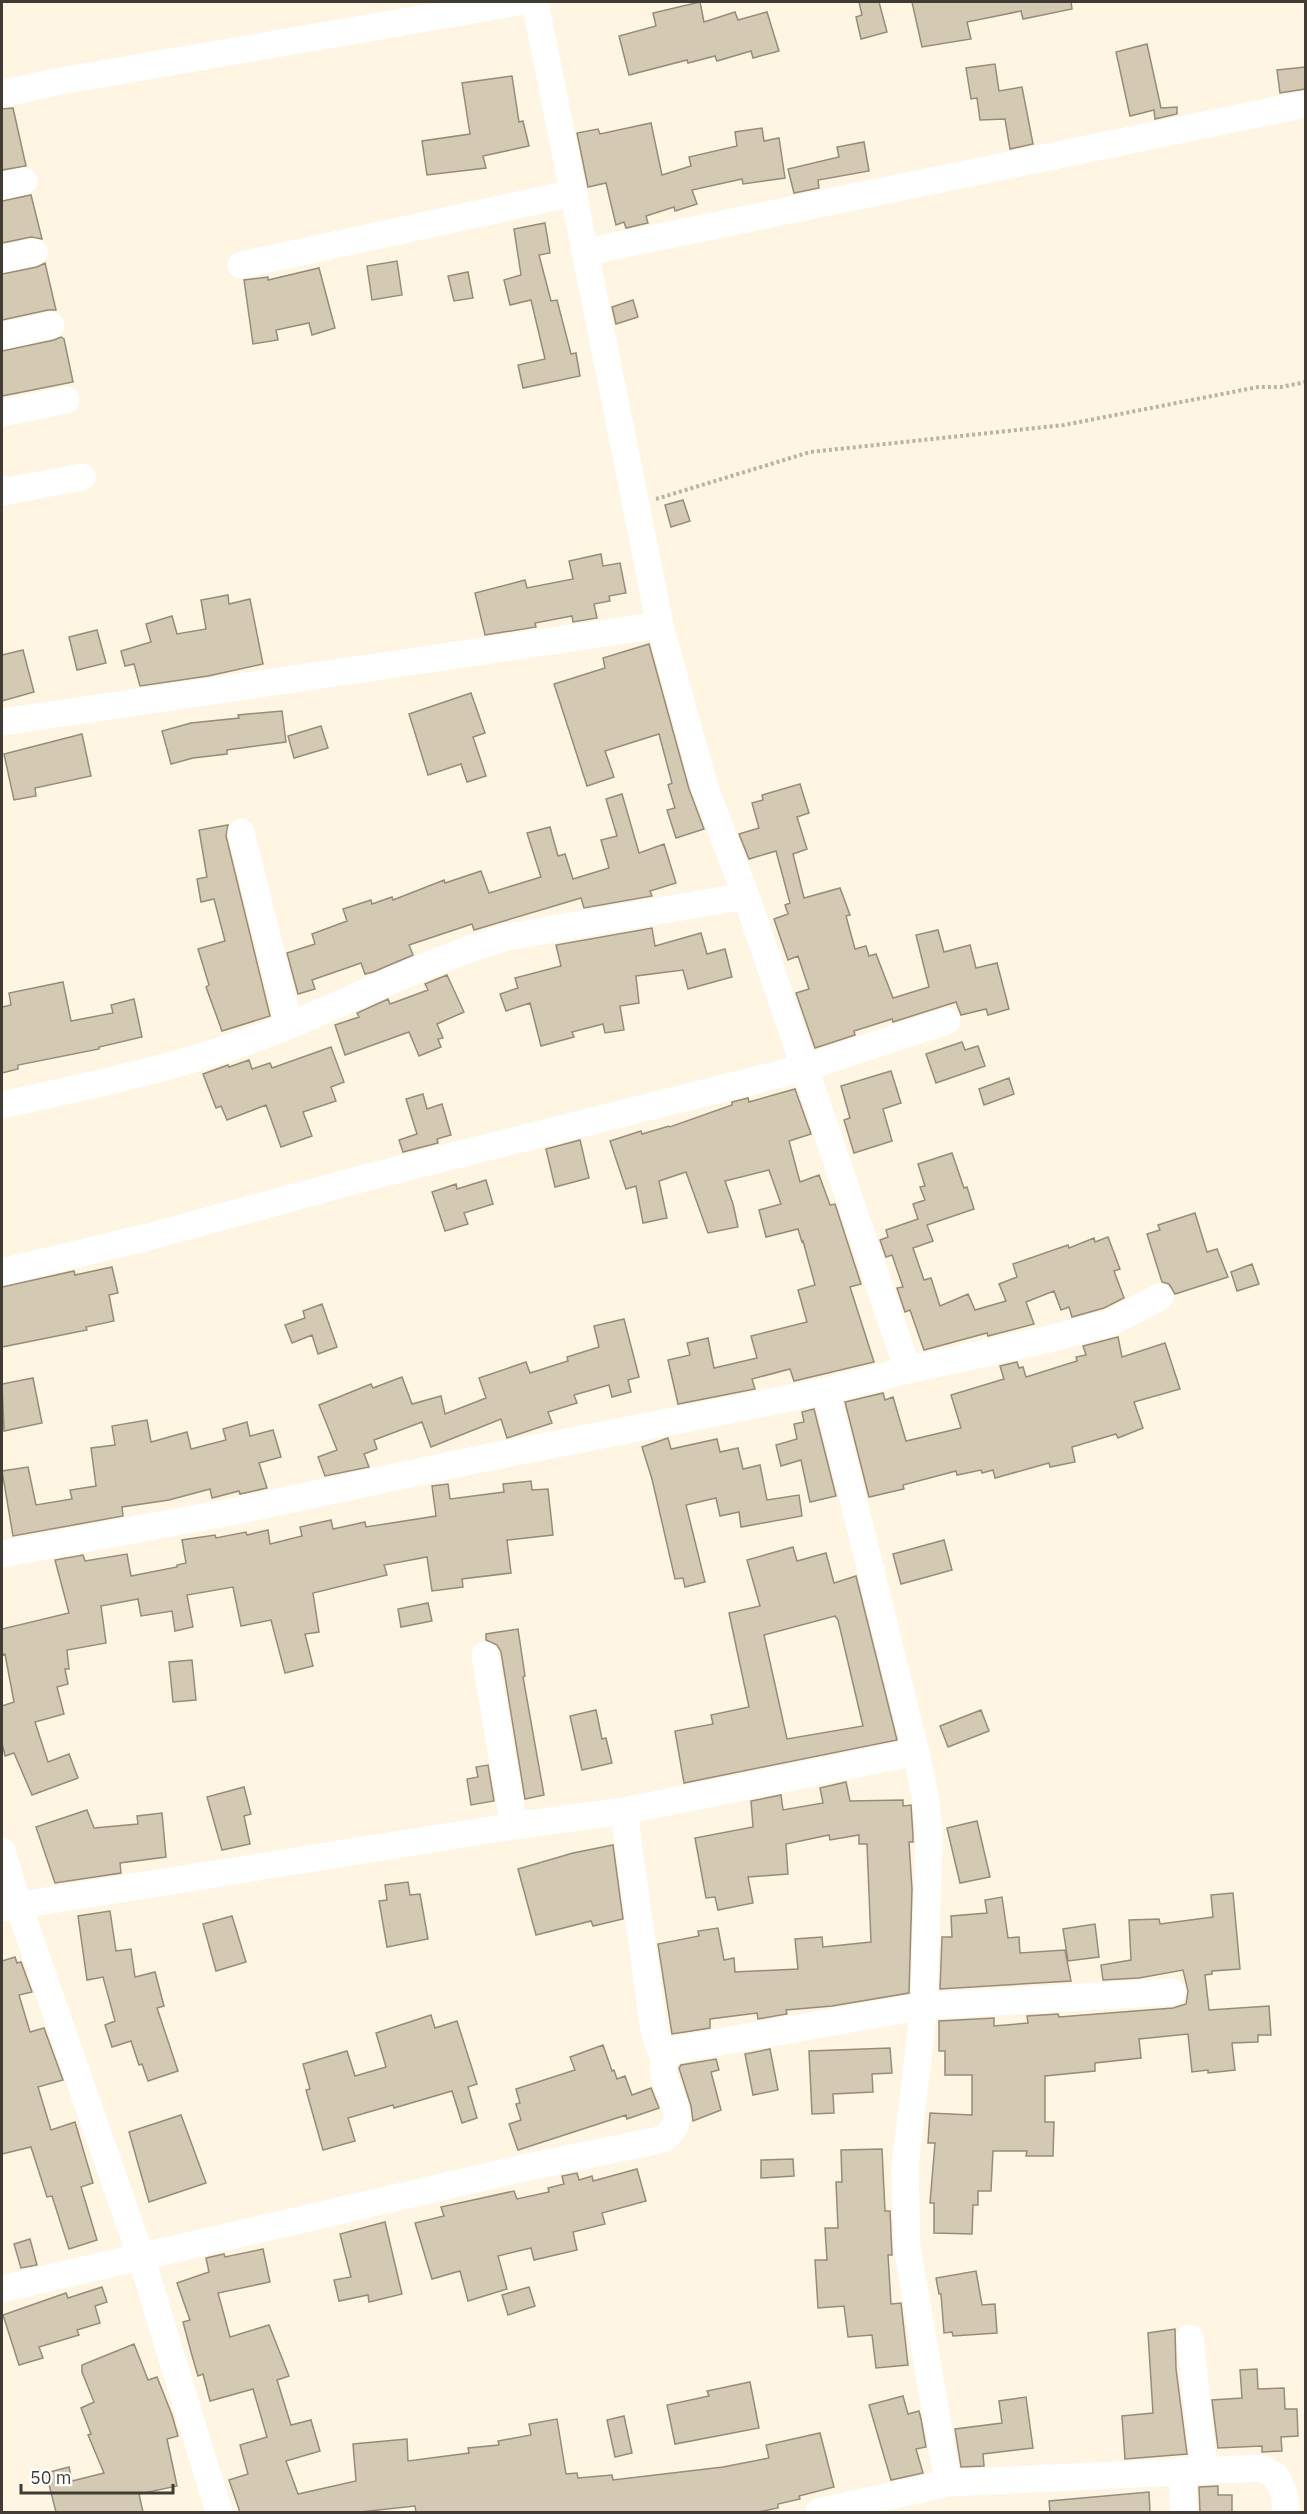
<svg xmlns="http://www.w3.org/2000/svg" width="1307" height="2514" font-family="'IBM Plex Sans',sans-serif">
  <rect width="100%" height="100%" fill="#fef5e3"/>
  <path fill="#d4cab4" stroke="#968c78" stroke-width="1.5" fill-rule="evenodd" d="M700 2 704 22 735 12 738 20 767 12 779 51 753 58 751 51 717 61 715 56 688 63 687 60 629 75 619 36 656 26 653 13Z
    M859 2H879L887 32 861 39 856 17 862 15Z
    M912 2H1071L1072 9 1023 19 1021 11 967 22 971 39 922 47Z
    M1147 44 1161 108 1177 107V114L1155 119 1154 110 1130 116 1116 52Z
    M995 64 999 91 1022 87 1033 144 1010 149 1005 119 980 120 977 98 971 99 966 68Z
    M1305 67V89L1280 93 1277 70Z
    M512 76 519 122 523 121 529 146 483 156 486 168 427 175 422 141 470 134 462 83Z
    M13 108 26 166 2 170V109Z
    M651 123 662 175 691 166 689 157 737 146 735 132 762 128 764 141 779 138 785 178 743 184 742 179 692 190 697 204 675 211 674 207 646 216 648 223 626 228 624 222 616 225 606 183 588 187 577 133 598 129 600 134Z
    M864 142 869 171 818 180 819 188 794 193 788 169 839 157 837 147Z
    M31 195 42 239 31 237 2 243V201Z
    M545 223 550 253 539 255 551 301 557 300 571 354 576 353 580 376 523 388 518 365 545 359 531 300 510 305 504 280 521 275 514 229Z
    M397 261 402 295 372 300 367 266Z
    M45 263 56 310H48L2 320V274L37 267Z
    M319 268 335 328 312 335 309 323 276 330 278 340 253 344 244 280 268 277V280Z
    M468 272 473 298 454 301 448 276Z
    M633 300 638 317 616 324 612 307Z
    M61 337 64 339 73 382 2 396V351L54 340Z
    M683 500 690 521 671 527 665 505Z
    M601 554 603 566 620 563 626 593 609 596 610 601 594 604 597 618 573 622 572 616 535 623 536 627 485 635 475 593 525 580 527 588 573 579 569 561Z
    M228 595 229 604 250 599 263 664 208 676 140 686 134 664 125 666 121 651 151 642 146 624 172 616 177 634 206 629 201 600Z
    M97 630 106 663 77 670 69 637Z
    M649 644 689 789 704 829 676 838 667 810 675 808 668 785 672 783 659 734 605 751 614 777 587 786 554 684 605 668 603 658Z
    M23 650 34 692 2 701V655Z
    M471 693 485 733 473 737 486 776 467 782 461 764 428 775 409 714Z
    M282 711 286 742 227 750V754L193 758 171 764 162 731 191 723 239 718 238 715Z
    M321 726 328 748 294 758 288 736Z
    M82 734 91 776 35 788 36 796 14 800 4 754Z
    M800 784 809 813 797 817 807 849 793 854 804 898 840 888 850 915 846 916 855 949 866 946 869 956 876 954 893 998 929 987 916 935 938 930 944 952 970 945 976 968 997 963 1009 1009 988 1015 986 1009 961 1015 956 1002 893 1022 892 1019 854 1031 855 1035 815 1048 796 993 809 989 798 956 788 960 774 919 788 914 785 905 790 903 776 851 749 859 739 834 759 828 752 803 763 800 762 795Z
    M622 794 639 853 664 844 676 883 650 891 652 896 584 908 581 898 474 930 472 924 409 945 413 955 373 972 365 974 361 963 312 980 315 989 298 994 287 953 315 944 312 934 347 921 343 909 371 900 372 904 392 897 393 900 444 880 445 883 481 871 489 893 541 877 527 833 550 827 558 856 565 854 573 879 609 868 601 840 617 836 606 799Z
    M228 825 226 836 270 1016 222 1031 206 987 209 985 198 949 225 941 214 899 201 902 197 879 207 877 199 830Z
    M652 928 655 946 701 933 707 954 725 949 732 977 688 989 683 970 636 976 639 1003 620 1006 624 1030 605 1033 603 1024 572 1032 574 1037 541 1046 530 1003 506 1011 500 994 518 988 515 978 561 966 556 945Z
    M447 975 464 1012 437 1024 443 1038 438 1039 441 1047 419 1056 409 1032 345 1055 335 1025 359 1017 357 1013 388 999 390 1004 428 990 425 984Z
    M63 982 71 1021 113 1013 111 1005 134 999 142 1037 99 1047V1049L18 1065V1069L2 1073V1007L11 1005 9 993Z
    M962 1042 965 1050 978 1046 985 1066 936 1083 926 1054Z
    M331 1047 344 1082 331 1087 336 1101 303 1112 312 1136 281 1147 266 1105 227 1120 221 1106 216 1108 203 1074 228 1065 229 1067 249 1060 252 1069 270 1063 272 1068Z
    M891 1071 901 1103 883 1109 892 1141 854 1153 844 1120 850 1118 841 1086Z
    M1009 1078 1014 1094 984 1105 979 1089Z
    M795 1089 811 1134 789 1141 800 1182 819 1175 830 1205 835 1204 861 1284 850 1287 874 1362 794 1381 790 1369 752 1379 755 1389 678 1404 668 1360 690 1355 687 1343 708 1338 714 1368 757 1358 751 1336 807 1322 798 1290 815 1285 803 1241 802 1242 798 1229 766 1237 759 1210 781 1204 769 1170 725 1181 733 1204 738 1227 708 1233 686 1172 659 1181 667 1218 643 1223 636 1186 626 1189 610 1141 641 1131 642 1134 669 1126 670 1127 732 1105V1102L748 1098 749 1102Z
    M423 1094 427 1109 442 1104 451 1135 437 1139 438 1143 403 1152 399 1140 417 1134 406 1099Z
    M580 1140 589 1178 555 1187 546 1149Z
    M952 1153 964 1188 967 1187 974 1209 927 1225 933 1241 913 1248 924 1280 931 1278 940 1306 968 1294 975 1310 1006 1301 999 1284 1017 1277 1013 1264 1068 1245 1069 1248 1094 1238 1095 1242 1108 1237 1120 1269 1114 1271 1124 1298 1104 1308 1072 1317 1069 1307 1061 1310 1054 1291 1026 1302 1034 1324 988 1336 987 1333 924 1350 910 1310 905 1312 897 1288 903 1287 892 1255 886 1257 880 1240 888 1237 886 1230 918 1219 913 1204 925 1200 920 1187 925 1186 918 1164Z
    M486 1180 493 1204 464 1213 468 1224 445 1231 432 1192 456 1184 457 1189Z
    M1195 1213 1207 1252 1217 1249 1228 1277 1175 1294 1169 1284 1162 1282 1147 1234 1160 1230 1158 1225Z
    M1252 1264 1259 1284 1237 1291 1231 1272Z
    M112 1267 118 1293 109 1295 114 1321 86 1327 87 1330 2 1347V1287L74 1271 75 1275Z
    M322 1304 337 1347 318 1354 312 1335 292 1343 285 1325 305 1318 303 1311Z
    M624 1319 639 1377 628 1380 631 1392 612 1397 609 1385 574 1395 577 1403 548 1412 552 1423 507 1438 501 1419 431 1447 422 1422 374 1440 377 1449 364 1454 369 1467 325 1476 318 1457 337 1450 319 1405 371 1384 373 1388 402 1377 412 1404 441 1396 445 1414 486 1398 479 1378 526 1362 530 1373 568 1361 567 1357 599 1347 594 1326Z
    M1118 1337 1122 1357 1165 1343 1180 1389 1134 1402 1143 1428 1118 1438 1116 1434 1072 1447 1075 1462 1050 1467 1049 1463 995 1478 993 1470 982 1473 981 1470 957 1475 956 1471 903 1485 904 1489 869 1497 845 1402 883 1393 885 1400 893 1397 906 1441 961 1428 951 1395 1004 1379 1000 1366 1017 1362 1019 1368 1023 1367 1026 1377 1077 1361 1076 1357 1086 1355 1083 1346Z
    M33 1378 42 1423 4 1431 2 1384Z
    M814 1409 836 1496 810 1502 801 1460 781 1466 776 1445 797 1439 794 1424 804 1422 802 1412Z
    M147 1420 151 1442 187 1432 191 1449 226 1440 223 1429 247 1422 250 1436 273 1430 281 1457 259 1463 267 1488 240 1494 239 1491 212 1498 210 1489 169 1500 122 1507 123 1516 13 1536 2 1471 28 1467 36 1505 72 1499 70 1490 96 1486 91 1448 115 1445 112 1426Z
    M668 1438 671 1449 717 1439 720 1452 738 1448 743 1469 760 1465 767 1500 799 1495 802 1516 741 1527 739 1512 720 1516 716 1498 686 1505 705 1582 685 1587 683 1578 675 1579 652 1479 642 1447Z
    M531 1481 532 1490 548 1489 553 1535 507 1540 511 1573 462 1579 463 1587 432 1591 427 1557 384 1565 387 1575 313 1593 319 1632 305 1634 313 1666 285 1673 271 1620 241 1626 233 1587 187 1595 193 1627 175 1631 172 1611 141 1616 138 1599 101 1606 106 1643 67 1650 69 1669H65L68 1684 57 1687 64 1714 35 1722 48 1762 69 1754 78 1778 32 1795 14 1753 5 1756 2 1743V1706L14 1702 5 1654 2 1655V1629L69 1613 55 1560 83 1555 85 1561 127 1554 131 1576 177 1567V1565L186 1563 182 1540 215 1535 216 1538 246 1532 247 1535 268 1530 270 1544 302 1536 300 1527 331 1520 333 1529 365 1522 366 1527 436 1516 432 1486 448 1484 450 1499 504 1492 503 1484Z
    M944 1540 952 1570 901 1584 893 1554Z
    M793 1547 797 1561 826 1553 834 1583 856 1576 897 1740 684 1783 675 1731 713 1724 711 1715 749 1707 729 1613 760 1606 747 1560ZM835 1616 838 1620 863 1726 787 1739 764 1635Z
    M428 1603 432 1621 401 1627 398 1609Z
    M518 1629 525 1676 523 1677 544 1795 525 1799 501 1652 497 1645 486 1640V1634Z
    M192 1660 196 1700 173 1702 169 1662Z
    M596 1710 602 1739 606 1738 612 1763 582 1770 570 1716Z
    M981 1710 989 1731 948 1747 940 1726Z
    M488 1765 494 1801 471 1805 467 1779 478 1777 476 1767Z
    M846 1782 850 1801 903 1800V1806L911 1805 913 1836V1842H909L912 1889 909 1993 832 2006 786 2010 787 2014 758 2019 757 2013 710 2019V2028L672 2034 658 1944 699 1936 698 1931 718 1928 724 1960 734 1958 735 1972 798 1969 795 1939 822 1937 823 1947 871 1942 867 1844H859V1835L830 1840 829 1835 786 1844 788 1874 748 1877 753 1903 718 1910 715 1897 706 1898 695 1838 753 1827 751 1801 781 1795 783 1810 823 1803 820 1788Z
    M244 1787 251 1814 244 1816 250 1844 222 1850 207 1797Z
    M87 1810 94 1828 138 1824 137 1816 162 1813 166 1857 120 1863 121 1873 55 1883 36 1827Z
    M977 1821 990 1877 960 1883 947 1828Z
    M613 1845 623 1919 593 1926 591 1921 536 1935 518 1869 573 1853Z
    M408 1882 410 1895 420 1894 428 1939 387 1947 379 1901 387 1900 385 1885Z
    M1233 1893 1240 1969 1212 1971V1974L1205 1975 1209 2010 1269 2006 1271 2035H1258V2042L1232 2043 1235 2070 1208 2073V2070L1192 2072 1188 2034 1139 2039 1141 2058 1095 2063V2071L1045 2076V2122H1054L1053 2156H1026L1027 2151H993L991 2191H978V2205H973L972 2234 934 2233V2203H930L935 2143H928L930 2113 972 2115V2075H945V2051H939V2021L994 2018V2026L1028 2023 1027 2016 1058 2014 1059 2017 1173 2008 1186 2004 1188 1991 1183 1970 1139 1978 1103 1980 1101 1965 1131 1960 1129 1920 1159 1919 1160 1924 1213 1917 1211 1895Z
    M1002 1897 1008 1938 1019 1937 1020 1953 1065 1950 1071 1981 940 1989 942 1937H952L951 1916 987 1913 985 1900Z
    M110 1911 116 1951 131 1949 135 1977 155 1972 164 2006 157 2008 178 2071 148 2081 142 2064 139 2065 131 2041 112 2047 105 2025 115 2021 103 1977 87 1980 78 1916Z
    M232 1916 246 1962 216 1971 203 1924Z
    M1095 1924 1099 1957 1068 1961 1063 1929Z
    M15 1957 17 1963 21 1962 32 1992 19 1995 30 2032 44 2028 63 2080 38 2087 51 2130 75 2122 93 2183 81 2187 97 2240 69 2249 52 2196 47 2197 31 2147 2 2154V1961Z
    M431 2015 435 2028 457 2021 477 2084 468 2087 477 2118 462 2123 452 2091 394 2108 393 2105 348 2118 355 2141 323 2150 306 2090 310 2089 303 2064 347 2051 355 2076 386 2067 376 2033Z
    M603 2045 612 2071 614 2070 617 2079 625 2076 632 2095 651 2088 659 2108 627 2119 626 2115 518 2150 509 2124 521 2120 516 2104 520 2103 516 2089 575 2070 570 2057Z
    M890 2048 892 2073 872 2074 873 2092 833 2094 834 2113 812 2114 809 2051Z
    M770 2049 778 2090 753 2095 745 2054Z
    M716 2059 719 2070 711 2072 721 2110 693 2121 691 2106 679 2068 681 2065Z
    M181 2115 206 2183 149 2202 129 2132Z
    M882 2149 885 2211H890L892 2255H888L891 2304 901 2303 908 2365 876 2368 872 2335 848 2337 844 2306 818 2308 815 2260H827L825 2228H838L836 2182H842L841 2150Z
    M793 2159 794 2176 761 2178V2160Z
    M637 2169 646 2201 602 2213 605 2224 573 2232 577 2250 534 2260 531 2248 498 2256 507 2289 468 2301 460 2271 432 2279 415 2223 444 2216 441 2207 514 2191 517 2199 549 2192 548 2188 564 2184 562 2176 577 2173 579 2180 592 2176 593 2181Z
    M385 2222 402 2294 369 2302 368 2295 339 2301 334 2280 351 2277 340 2234Z
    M30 2239 37 2265 21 2268 14 2244Z
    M263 2249 270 2282 218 2293 230 2337 269 2325 289 2376 277 2380 291 2425 311 2420 320 2451 286 2461 298 2494 356 2481 353 2444 407 2439 408 2461 469 2453 468 2448 499 2445 498 2441 531 2435 529 2424 557 2419 566 2474 577 2473 578 2478 612 2475 613 2480 723 2467 769 2458 766 2445 820 2433 834 2487 799 2496 800 2499 778 2504V2508L758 2512H416L415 2506 360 2512H240L229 2480 248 2474 240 2445 267 2437 253 2389 210 2401 203 2374 198 2376 191 2352 183 2322 190 2320 177 2283 209 2272 206 2258 224 2254 225 2257Z
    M976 2271 982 2305 995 2304 997 2333 953 2336 952 2332 944 2333 941 2294H939L936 2278Z
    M102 2287 107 2302 95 2306 100 2323 77 2330 79 2335 39 2347 43 2358 19 2365 3 2315 66 2293 68 2298Z
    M529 2287 535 2306 508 2315 502 2295Z
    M1175 2329 1176 2369 1187 2454 1125 2459 1122 2416 1153 2413 1148 2333Z
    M134 2344 148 2380 157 2377 172 2415 178 2436 167 2439 177 2486 139 2494 143 2512H56L46 2473 69 2467 72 2481 104 2473 88 2435 91 2434 81 2408 94 2402 82 2372V2365Z
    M1257 2369 1258 2389 1284 2388 1285 2409H1297L1298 2436 1281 2437 1282 2451 1262 2452V2446L1218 2448 1212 2400 1242 2398 1240 2370Z
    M750 2382 759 2428 675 2444 667 2405 709 2396 707 2391Z
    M903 2396 908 2414 919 2411 921 2419 926 2447 916 2449 923 2473 891 2480 869 2405Z
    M1026 2397 1033 2448 983 2454 984 2466 961 2467 955 2429 1002 2423 999 2401Z
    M624 2416 632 2453 615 2457 607 2420Z
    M1218 2486V2495H1232V2512H1200L1199 2487Z
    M1149 2492 1150 2512H1050L1049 2501Z"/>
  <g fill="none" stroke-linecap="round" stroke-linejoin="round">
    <path stroke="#bab2a4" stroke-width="4" stroke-dasharray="3 3" stroke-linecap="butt" d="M656 499 810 452 1064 425 1258 387H1281L1306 382"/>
    <path stroke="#fff" stroke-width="27" d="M535 2 660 625 704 785 746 896 908 1370
      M2 94 55 82 519 2
      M2 186 24 181
      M586 252 1306 104
      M2 259 34 252
      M241 265 574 193
      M2 336 51 325
      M2 413 66 400
      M2 489V492L82 477
      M2 722 660 625
      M241 832 289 1025
      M2 1105C93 1085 183 1067 270 1033 350 1002 425 961 507 937L746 896
      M2 1272 148 1237 361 1179 804 1068 947 1021
      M826 1391 916 1752 926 1801 929 1836 924 2006 905 2167 907 2247 948 2483
      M2 1554 236 1511 475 1460 826 1391 908 1370 1049 1339 1110 1323 1160 1297
      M485 1655 514 1826
      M624 1811 654 2031 664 2060
      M2 1851 19 1907 141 2257 219 2512
      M2 1908 514 1826 624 1811 916 1752
      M2 2289 528 2167 664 2139C669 2134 676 2128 677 2119 679 2097 647 2068 674 2050L924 2006 1172 1992
      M1190 2338 1204 2469
      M1182 2470 1184 2512
      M819 2512 948 2483 1261 2468 1276 2476 1284 2493 1286 2512"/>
  </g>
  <rect width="1307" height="2514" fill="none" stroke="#403c33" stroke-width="6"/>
  <path d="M21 2484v9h152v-9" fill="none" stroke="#403c33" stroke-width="3"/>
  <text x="30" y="2484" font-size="18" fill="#403c33" stroke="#ffffff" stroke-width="4.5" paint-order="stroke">50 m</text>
</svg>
